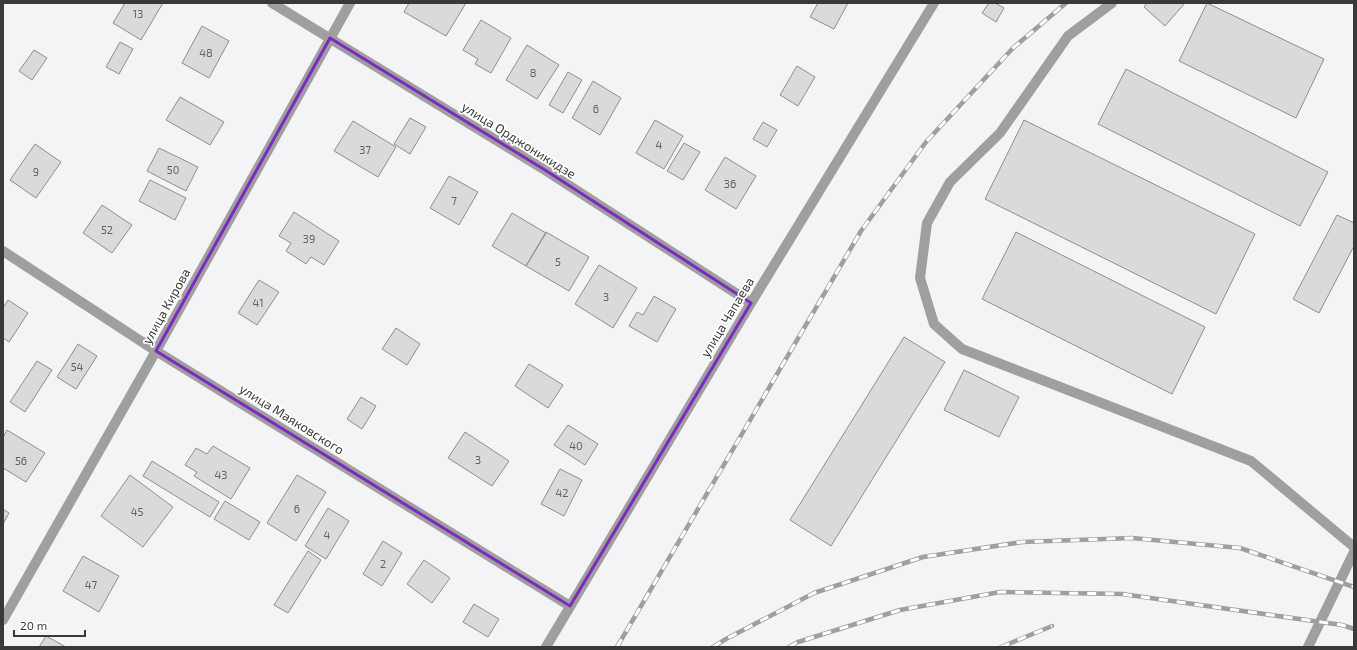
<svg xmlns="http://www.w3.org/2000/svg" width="1357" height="650" font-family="'Exo 2',sans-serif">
  <rect width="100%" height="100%" fill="#f4f4f6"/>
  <path fill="#d9dadc" stroke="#8d8e90" d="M125 3H163L141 40 113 23Z
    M409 3H466L446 36 404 12Z
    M818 3H848L834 29 810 17Z
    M989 3H995L1004 8 996 22 982 13Z
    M1147 3H1185L1165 26 1144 7Z
    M1207 3 1324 59 1296 118 1179 61Z
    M481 20 511 38 491 73 475 64 478 59 463 50Z
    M202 26 229 41 209 78 182 63Z
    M120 42 133 49 119 74 106 67Z
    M527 45 559 65 537 99 506 80Z
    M34 50 47 58 32 80 19 71Z
    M797 66 815 77 798 106 780 95Z
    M1126 69 1328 172 1300 226 1098 124Z
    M568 72 582 80 563 113 549 105Z
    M593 81 621 98 600 135 572 118Z
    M180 97 224 122 210 145 166 120Z
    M410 118 426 127 410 154 394 144Z
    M655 120 683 136 664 169 636 153Z
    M1024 120 1255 234 1216 314 985 199Z
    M353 121 396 147 378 177 334 151Z
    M763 122 777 130 767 147 753 139Z
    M684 143 700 152 683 180 667 171Z
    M35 144 61 162 36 198 10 180Z
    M159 148 198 167 186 191 147 171Z
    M725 157 756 176 736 209 705 190Z
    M449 176 478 192 459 225 430 208Z
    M150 180 186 198 175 220 139 201Z
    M102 205 132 225 112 253 83 233Z
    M294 212 339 241 324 265 311 257 306 264 286 251 291 243 279 236Z
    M512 213 546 233 526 266 492 246Z
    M1337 215 1354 223V246L1319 313 1293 299Z
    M546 232 589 257 569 291 526 266Z
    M1016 232 1205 327 1172 394 982 299Z
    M599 265 637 288 613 328 575 304Z
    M259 280 279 292 257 325 238 313Z
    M654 296 676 309 657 342 629 326 637 312 643 315Z
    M8 300 28 313 9 342 3 338V308Z
    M396 328 420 344 407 365 382 349Z
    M904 337 945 362 831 546 790 520Z
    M78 344 97 356 76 389 57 377Z
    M37 361 52 370 25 412 10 402Z
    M529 364 563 385 548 408 515 386Z
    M964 370 1019 397 999 437 944 410Z
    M361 397 376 406 362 429 347 419Z
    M568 425 598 444 585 465 554 445Z
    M7 430 45 453 26 482 3 468V437Z
    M465 432 509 461 492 486 448 458Z
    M213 446 250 468 231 499 194 476 197 472 185 465 196 448 207 454Z
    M152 461 219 502 210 517 143 476Z
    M560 469 582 480 564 516 541 504Z
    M130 475 173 507 143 547 101 516Z
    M297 475 326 492 296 541 267 523Z
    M225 501 260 522 249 540 214 519Z
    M328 508 349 521 326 559 305 546Z
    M3 509 9 513 3 524Z
    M383 541 402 553 382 586 363 574Z
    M308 551 321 560 288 613 274 605Z
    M83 556 119 576 99 612 63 591Z
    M424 560 450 578 432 603 407 584Z
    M474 604 499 619 488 637 463 622Z
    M46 636 66 647H39Z"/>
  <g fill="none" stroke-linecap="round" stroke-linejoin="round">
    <path stroke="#a09fa0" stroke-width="10" d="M1112 3 1068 36 1000 133 950 182 927 223 920 278 934 324 962 349 1251 461 1354 547
      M1308 647 1354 552"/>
    <path stroke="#a09fa0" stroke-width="10" d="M272 3 545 170 751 303
      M3 251 156 351 570 606
      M3 620 156 351 350 3
      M546 647 751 303 934 3"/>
    <defs>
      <path id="rail" d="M617 647 861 231 926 142 1013 48 1066 3
        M713 647 726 639 814 593 923 557 1022 542 1132 538 1240 548 1354 587
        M789 647 798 642 900 610 1000 592 1122 594 1342 625 1354 629
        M1001 647 1052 626"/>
    </defs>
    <use href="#rail" stroke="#9e9fa0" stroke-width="4.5"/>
    <use href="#rail" stroke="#fff" stroke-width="3" stroke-dasharray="9" stroke-linecap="butt"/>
  </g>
  <path fill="none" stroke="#7b2cbf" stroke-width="3" stroke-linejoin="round" d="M330 38 545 170 751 303 570 606 156 351Z"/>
  <g text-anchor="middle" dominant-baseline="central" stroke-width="3.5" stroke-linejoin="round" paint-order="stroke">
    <g font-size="11" fill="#606162">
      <text x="138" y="13">13</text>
      <text x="206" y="52">48</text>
      <text x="533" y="72">8</text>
      <text x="596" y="108">6</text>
      <text x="659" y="144">4</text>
      <text x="365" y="149">37</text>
      <text x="173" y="169">50</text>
      <text x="36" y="171">9</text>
      <text x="730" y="183">36</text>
      <text x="454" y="200">7</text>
      <text x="107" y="229">52</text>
      <text x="309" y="238">39</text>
      <text x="558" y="261">5</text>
      <text x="606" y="296">3</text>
      <text x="258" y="302">41</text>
      <text x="77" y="366">54</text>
      <text x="576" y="445">40</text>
      <text x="478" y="459">3</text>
      <text x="21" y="460">56</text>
      <text x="221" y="474">43</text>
      <text x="562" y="492">42</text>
      <text x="297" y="508">6</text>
      <text x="137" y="511">45</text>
      <text x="327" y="534">4</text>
      <text x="383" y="563">2</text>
      <text x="91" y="584">47</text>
    </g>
    <g font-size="13" fill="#383939" stroke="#fff">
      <text transform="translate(519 140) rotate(32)">улица Орджоникидзе</text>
      <text transform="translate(166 306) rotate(-61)">улица Кирова</text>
      <text transform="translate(727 317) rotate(-59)">улица Чапаева</text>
      <text transform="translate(292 419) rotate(32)">улица Маяковского</text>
    </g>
  </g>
  <rect width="1357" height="650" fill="none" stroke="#383939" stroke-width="8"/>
  <path d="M14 630v6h71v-6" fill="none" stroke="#383939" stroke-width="2"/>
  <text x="20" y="630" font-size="12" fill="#383939" stroke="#ffffff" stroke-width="3" paint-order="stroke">20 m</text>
</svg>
